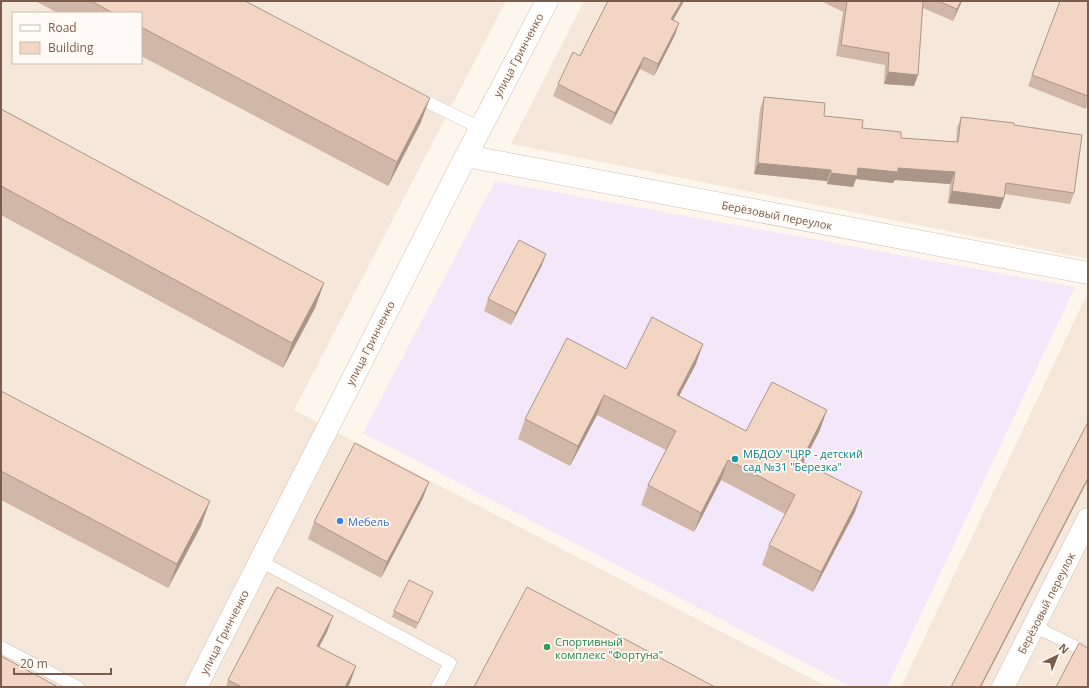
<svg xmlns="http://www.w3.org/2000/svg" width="1089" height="688" font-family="'Open Sans',sans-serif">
  <rect width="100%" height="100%" fill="#fdf6ec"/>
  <path fill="#f5e8da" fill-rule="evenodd" d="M1 1H506L294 410 828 687H1ZM13 13H141V63H13Z
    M584 1H1088V259L511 144Z
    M1088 292V687H901Z"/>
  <path fill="#f3e8fa" d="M495 181 1075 287 887 687H851L363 433Z"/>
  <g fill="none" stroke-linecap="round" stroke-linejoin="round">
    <defs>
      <path id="service" d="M413 95 480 128
        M260 561 450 663 437 687
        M1034 626 1088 653
        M1 647 78 687"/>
      <path id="minor" d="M466 156 1088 273
        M196 687 466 156 547 1
        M1003 687 1088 519"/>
    </defs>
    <use href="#service" stroke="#d1beb0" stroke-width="13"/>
    <use href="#minor" stroke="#d1beb0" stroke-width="23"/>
    <use href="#service" stroke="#fff" stroke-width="12"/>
    <use href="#minor" stroke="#fff" stroke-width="22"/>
  </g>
  <path fill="#d1b7a8" d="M35 1H245L421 122 388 186 141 56V13H58Z
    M608 1H684L673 20 675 35 654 76 640 69 611 125 553 96 558 84 580 56Z
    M821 1H962L953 21 923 8 914 86 884 84 885 65 836 56 843 12Z
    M1060 1H1088V102L1086 109 1028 86Z
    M764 97 862 128 901 138 956 142 957 128 961 117 1014 125 1074 193 1070 204 1005 194 1004 198 1000 209 948 203 950 184 895 180 893 183 856 179 853 187 827 184V181L754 174 760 109Z
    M1 109 324 283 315 308 283 368 1 215Z
    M542 265 511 325 484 311 488 299Z
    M696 364 679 396 746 431 820 430 803 462 855 512 813 592 762 565 769 545 785 514 721 480 694 532 641 505 648 485 666 450 597 415 570 466 518 439 525 419 626 369Z
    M1 391 201 526 168 588 1 500Z
    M423 498 381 578 308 539 314 522Z
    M433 592 430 598 416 629 392 617 394 611Z
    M327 632 319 647 350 683 348 687H226L228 680Z"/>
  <path fill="#aa9588" d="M682 1H684L667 31 671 19Z
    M961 1H962L953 21 957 9Z
    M679 23 675 35 654 76 658 64Z
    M644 57 640 69 611 125 615 113Z
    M888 72 918 75 914 86 884 84Z
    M430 98 421 122 388 186 397 162Z
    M758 163 831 170 827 181 754 174Z
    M858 168H898L955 172 950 184 895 180 893 183 856 179 853 187 827 184 831 173Z
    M952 191 1004 198 1000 209 948 203Z
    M546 254 542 265 511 325 516 313Z
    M324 283 315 308 283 368 292 343Z
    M703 344 696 364 669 415 677 395Z
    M604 395 597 415 570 466 578 446Z
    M827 410 820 430 794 481 801 461Z
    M728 460 721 480 694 532 701 513Z
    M1088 478V480L981 687H980Z
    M429 482 423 498 381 578 387 562Z
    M862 492 855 512 813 592 821 572Z
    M210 501 201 526 168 588 177 564Z
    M333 616 327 632 311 662 317 646Z
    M356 666 350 683 348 687H345Z"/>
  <path fill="#f3d5c3" stroke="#aa9588" d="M91 1H245L430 98 397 162 141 27V13H113Z
    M608 1H682L671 19 679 23 658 64 644 57 615 113 558 84 573 52 580 56Z
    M847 1H923L918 75 888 72 889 53 841 45Z
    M938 1H961L957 9Z
    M1060 1H1088V96L1032 75Z
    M764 97 825 103 824 116 863 120 862 128 901 132V138L958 142 961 117 1014 123V125L1082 135 1074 193 1006 183 1004 198 952 191 955 172 898 168V172L858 168 857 176 831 173V170L758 163Z
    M1 109 324 283 292 343 1 186Z
    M519 240 546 254 516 313 488 299Z
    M652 317 703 344 677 395 746 431 772 382 827 410 801 461 862 492 821 572 769 545 795 495 728 460 701 513 648 485 676 431 604 395 578 446 525 419 567 338 626 369Z
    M1 391 210 501 177 564 1 471Z
    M1088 422V478L980 687H951Z
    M355 443 429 482 387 562 314 522Z
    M409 580 433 592 418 623 394 611Z
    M277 587 333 616 317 646 356 666 345 687H242L228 680Z
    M527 587 715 687H474Z
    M1079 643 1088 648V687H1056Z
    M1 656 58 687H1Z"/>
  <circle fill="#0f9aa8" stroke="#fffaf3" stroke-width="1.5" cx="735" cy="459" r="4"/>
  <circle fill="#3f7fe0" stroke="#fffaf3" stroke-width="1.5" cx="340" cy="521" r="4"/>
  <circle fill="#2e9e5b" stroke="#fffaf3" stroke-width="1.5" cx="547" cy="647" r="4"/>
  <g text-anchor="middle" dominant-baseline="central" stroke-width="3.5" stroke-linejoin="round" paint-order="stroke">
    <g font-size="11" fill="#7a5c4d" stroke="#fffaf3">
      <text transform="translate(518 55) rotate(-62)">улица Гринченко</text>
      <text transform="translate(777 215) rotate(11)">Берёзовый переулок</text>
      <text transform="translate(370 343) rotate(-63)">улица Гринченко</text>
      <text transform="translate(1046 603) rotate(-63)">Берёзовый переулок</text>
      <text transform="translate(224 632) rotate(-63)">улица Гринченко</text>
    </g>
    <g font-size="11" fill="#0d838f" stroke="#fffaf3" text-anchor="start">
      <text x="743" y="453">МБДОУ "ЦРР - детский<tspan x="743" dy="13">сад №31 "Березка"</tspan></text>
    </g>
    <g font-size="11" fill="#366cbe" stroke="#fffaf3" text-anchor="start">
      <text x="348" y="521">Мебель</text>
    </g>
    <g font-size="11" fill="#27864d" stroke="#fffaf3" text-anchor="start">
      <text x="555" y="641">Спортивный<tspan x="555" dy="13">комплекс "Фортуна"</tspan></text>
    </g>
  </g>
  <rect width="1089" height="688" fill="none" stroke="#7a5c4d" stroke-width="4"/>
  <rect x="12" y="12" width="130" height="52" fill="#fffaf3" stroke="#cabbb1"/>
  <rect x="20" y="25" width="20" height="6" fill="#ffffff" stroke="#cabbb1"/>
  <text x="48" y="32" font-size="12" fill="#7a5c4d">Road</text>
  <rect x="20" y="42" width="20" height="12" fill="#f3d5c3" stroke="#cabbb1"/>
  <text x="48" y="52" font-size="12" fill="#7a5c4d">Building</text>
  <g transform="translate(1057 656) rotate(43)" stroke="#fffaf3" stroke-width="3" paint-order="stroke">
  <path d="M0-3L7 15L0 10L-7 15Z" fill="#7a5c4d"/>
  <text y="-6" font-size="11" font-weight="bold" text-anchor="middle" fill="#7a5c4d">N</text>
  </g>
  <path d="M14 668v6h97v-6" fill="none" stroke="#7a5c4d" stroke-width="2"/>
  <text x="20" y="668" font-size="12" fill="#7a5c4d" stroke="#fffaf3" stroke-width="3" paint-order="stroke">20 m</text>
</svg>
